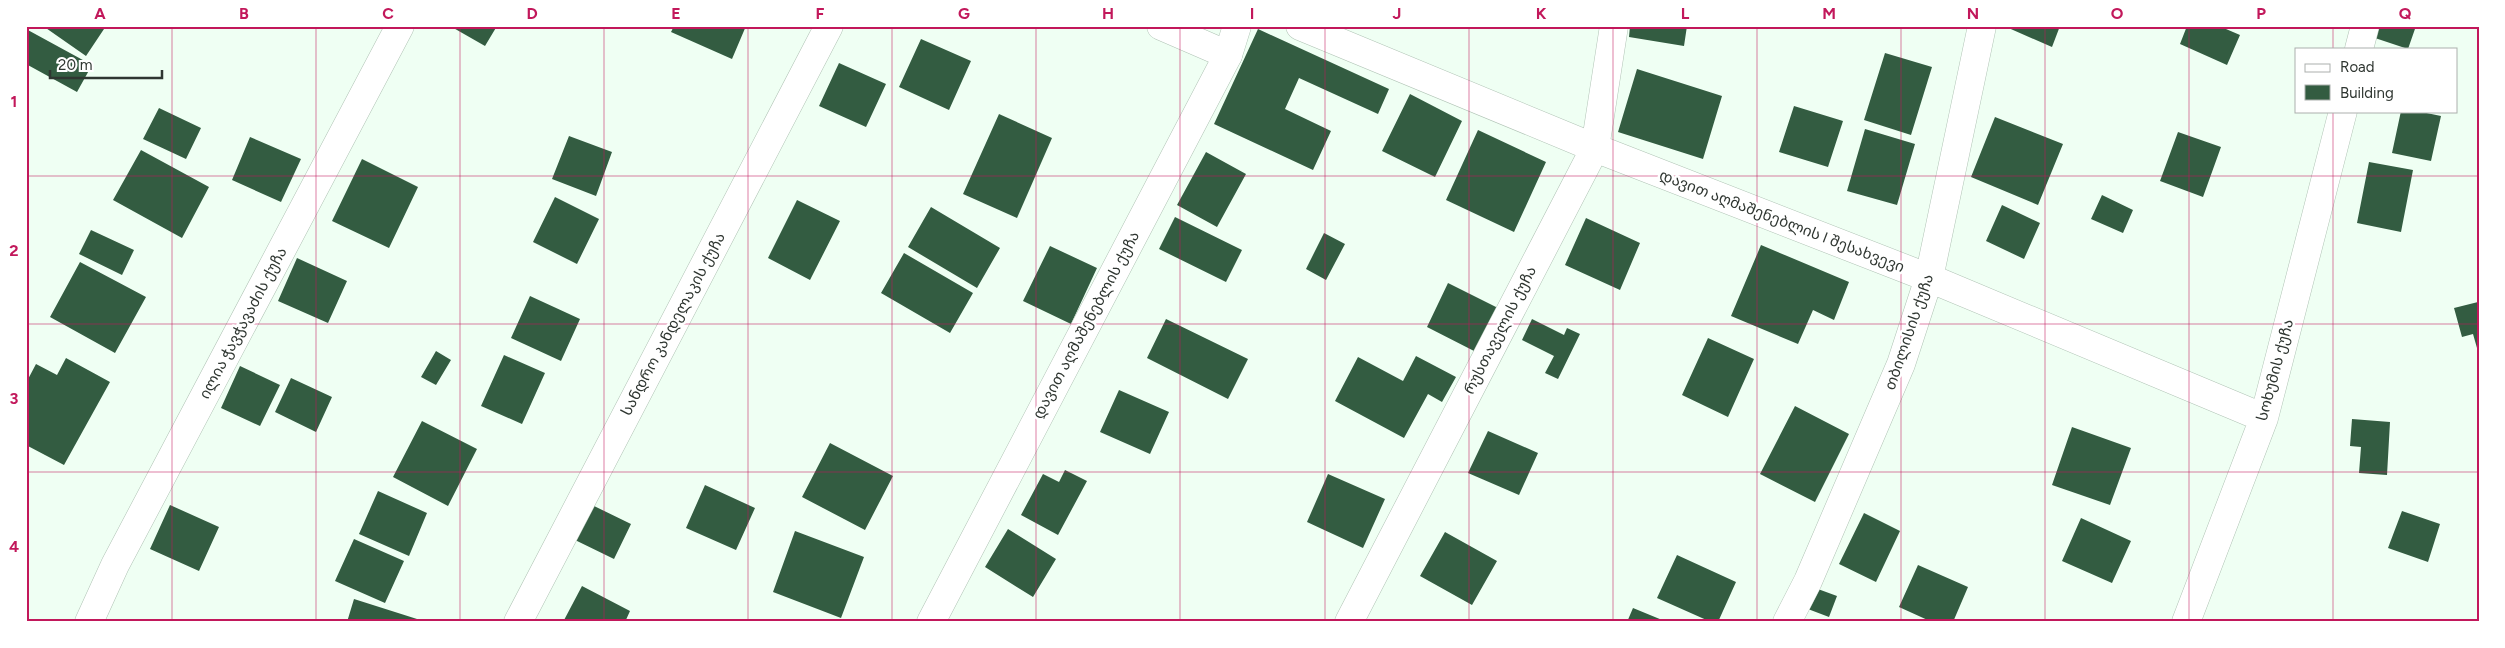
<svg xmlns="http://www.w3.org/2000/svg" width="2505" height="648" font-family="Figtree,'Noto Sans Georgian',sans-serif">
  <rect width="100%" height="100%" fill="#effff3"/>
  <path fill="#335c41" d="M43 26H106L86 56Z
    M450 26H497L485 46Z
    M674 26H746L732 59 671 32Z
    M1630 26H1687L1684 46 1629 37Z
    M2004 26H2060L2052 47Z
    M2187 26H2219L2240 35 2227 65 2180 44Z
    M2369 26H2416L2408 49 2366 35Z
    M26 29 92 65 77 92 26 64Z
    M1258 29 1389 89 1378 114 1299 78 1285 109 1331 131 1313 170 1214 124Z
    M921 39 971 61 949 110 899 87Z
    M1885 53 1932 67 1911 135 1864 120Z
    M839 63 886 84 866 127 819 106Z
    M1637 69 1722 96 1703 159 1618 132Z
    M1410 94 1462 121 1435 177 1382 151Z
    M1794 106 1843 121 1828 167 1779 152Z
    M159 108 201 128 186 159 143 139Z
    M2401 111H2417L2441 116 2431 161 2392 153Z
    M999 114 1052 138 1017 218 963 194Z
    M1995 117 2063 144 2038 205 1971 177Z
    M1865 129 1915 144 1897 205 1847 191Z
    M1478 130 1546 162 1514 232 1446 200Z
    M2178 132 2221 147 2203 197 2160 181Z
    M569 136 612 152 596 196 552 179Z
    M250 137 301 159 281 202 232 180Z
    M141 150 209 187 182 238 113 200Z
    M1206 152 1246 174 1217 227 1177 205Z
    M362 159 418 187 389 248 332 221Z
    M2369 162 2413 170 2401 232 2357 223Z
    M2102 195 2133 210 2123 233 2091 219Z
    M555 197 599 219 577 264 533 242Z
    M797 200 840 221 810 280 768 258Z
    M2002 205 2040 223 2024 259 1986 241Z
    M931 207 1000 248 977 288 908 247Z
    M1175 217 1242 250 1226 282 1159 249Z
    M1586 218 1640 243 1620 290 1565 265Z
    M91 230 134 250 122 275 79 254Z
    M1324 233 1345 244 1326 280 1306 269Z
    M1761 245 1849 282 1834 320 1813 310 1798 344 1731 316Z
    M1050 246 1097 268 1071 324 1023 301Z
    M904 253 973 293 950 333 881 293Z
    M297 258 347 281 328 323 278 301Z
    M80 262 146 297 115 353 50 317Z
    M1448 283 1498 308 1476 352 1427 327Z
    M530 296 580 319 561 361 511 338Z
    M2478 302 2479 347 2477 348 2473 334 2462 337 2454 308Z
    M1166 319 1248 359 1228 399 1147 358Z
    M1532 319 1564 335 1567 328 1580 334 1558 379 1545 373 1554 356 1522 340Z
    M1708 338 1754 359 1728 417 1682 395Z
    M436 351 451 360 436 385 421 377Z
    M504 355 545 373 522 424 481 406Z
    M1416 356 1456 377 1442 402 1428 394 1404 438 1335 401 1358 357 1403 381Z
    M66 358 110 382 64 465 26 445V383L36 364 57 375Z
    M240 366 280 385 260 426 221 408Z
    M291 378 332 397 316 432 275 412Z
    M1119 390 1169 412 1150 454 1100 432Z
    M1795 406 1849 434 1815 502 1760 474Z
    M2352 419 2390 422 2387 475 2359 473 2361 447 2350 446Z
    M422 421 477 449 448 506 393 477Z
    M2072 427 2131 448 2110 505 2052 485Z
    M1488 431 1538 453 1519 495 1468 473Z
    M830 443 893 476 865 530 802 497Z
    M1065 470 1087 481 1058 535 1021 515 1043 474 1059 482Z
    M1328 474 1385 499 1363 548 1307 522Z
    M705 485 755 508 736 550 686 528Z
    M378 491 427 513 409 556 359 534Z
    M170 505 219 527 199 571 150 549Z
    M592 505 631 524 614 559 575 540Z
    M2402 511 2440 524 2428 562 2388 548Z
    M1864 513 1900 531 1876 582 1839 564Z
    M2081 518 2131 541 2112 583 2062 561Z
    M1008 529 1056 559 1033 597 985 567Z
    M795 531 864 557 841 618 773 592Z
    M1445 532 1497 561 1472 605 1420 576Z
    M354 539 404 561 385 603 335 581Z
    M1677 555 1736 582 1718 622H1711L1657 598Z
    M1918 565 1968 587 1953 622H1932L1899 607Z
    M1807 585 1837 596 1829 617 1800 606Z
    M582 586 630 611 625 622H563Z
    M354 599 417 619V622H347Z
    M1633 608 1667 622H1627Z"/>
  <g fill="none" stroke-linecap="round" stroke-linejoin="round">
    <defs>
      <path id="street" d="M1161 26 1228 55
        M1300 26 1595 148 1929 278 2264 418
        M2359 49 2365 26
        M89 622 115 565 400 26
        M518 622 829 26
        M1349 622 1595 148 1614 26
        M1787 622 1808 581 1901 364 1929 278 1982 26
        M2186 622 2264 418 2343 111"/>
      <path id="secondary" d="M931 622 1228 55 1237 26"/>
    </defs>
    <use href="#street" stroke="#b0c3b5" stroke-width="29"/>
    <use href="#secondary" stroke="#b0c3b5" stroke-width="29"/>
    <use href="#street" stroke="#fff" stroke-width="28"/>
    <use href="#secondary" stroke="#fff" stroke-width="28"/>
  </g>
  <path fill="none" stroke="#c2185b" stroke-width="1" stroke-opacity="0.55" d="M172 26V622M316 26V622M460 26V622M604 26V622M748 26V622M892 26V622M1036 26V622M1180 26V622M1325 26V622M1469 26V622M1613 26V622M1757 26V622M1901 26V622M2045 26V622M2189 26V622M2333 26V49M2333 111V622M26 176H2479M26 324H2479M26 472H2479"/>
  <g text-anchor="middle" dominant-baseline="central" stroke-width="5" stroke-linejoin="round" paint-order="stroke">
    <g font-size="15" fill="#2f3631" stroke="#fff">
      <text transform="translate(1782 221) rotate(21)">დავით აღმაშენებლის I შესახვევი</text>
      <text transform="translate(243 323) rotate(-62)">ილია ჭავჭავაძის ქუჩა</text>
      <text transform="translate(673 324) rotate(-62)">სანდრო კანდელაკის ქუჩა</text>
      <text transform="translate(1086 325) rotate(-62)">დავით აღმაშენებლის ქუჩა</text>
      <text transform="translate(1500 330) rotate(-63)">რუსთაველის ქუჩა</text>
      <text transform="translate(1909 332) rotate(-71)">თბილისის ქუჩა</text>
      <text transform="translate(2275 370) rotate(-75)">სოხუმის ქუჩა</text>
    </g>
  </g>
  <rect width="2505" height="648" fill="none" stroke="#ffffff" stroke-width="55"/>
  <rect x="2295" y="48" width="162" height="65" fill="#ffffff" stroke="#acafad"/>
  <rect x="2305" y="64" width="25" height="8" fill="#ffffff" stroke="#acafad"/>
  <text x="2340" y="72" font-size="15" fill="#2f3631">Road</text>
  <rect x="2305" y="85" width="25" height="15" fill="#335c41" stroke="#acafad"/>
  <text x="2340" y="98" font-size="15" fill="#2f3631">Building</text>
  <path d="M50 70v8h112v-8" fill="none" stroke="#2f3631" stroke-width="2.5"/>
  <text x="58" y="70" font-size="15" fill="#2f3631" stroke="#ffffff" stroke-width="4" paint-order="stroke">20 m</text>
  <rect x="28" y="28" width="2450" height="592" fill="none" stroke="#c2185b" stroke-width="2"/>
  <g font-size="16" text-anchor="middle" font-weight="bold" fill="#c2185b">
    <text x="100" y="19">A</text>
    <text x="244" y="19">B</text>
    <text x="388" y="19">C</text>
    <text x="532" y="19">D</text>
    <text x="676" y="19">E</text>
    <text x="820" y="19">F</text>
    <text x="964" y="19">G</text>
    <text x="1108" y="19">H</text>
    <text x="1252" y="19">I</text>
    <text x="1397" y="19">J</text>
    <text x="1541" y="19">K</text>
    <text x="1685" y="19">L</text>
    <text x="1829" y="19">M</text>
    <text x="1973" y="19">N</text>
    <text x="2117" y="19">O</text>
    <text x="2261" y="19">P</text>
    <text x="2405" y="19">Q</text>
    <text x="14" y="107">1</text>
    <text x="14" y="256">2</text>
    <text x="14" y="404">3</text>
    <text x="14" y="552">4</text>
  </g>
</svg>
